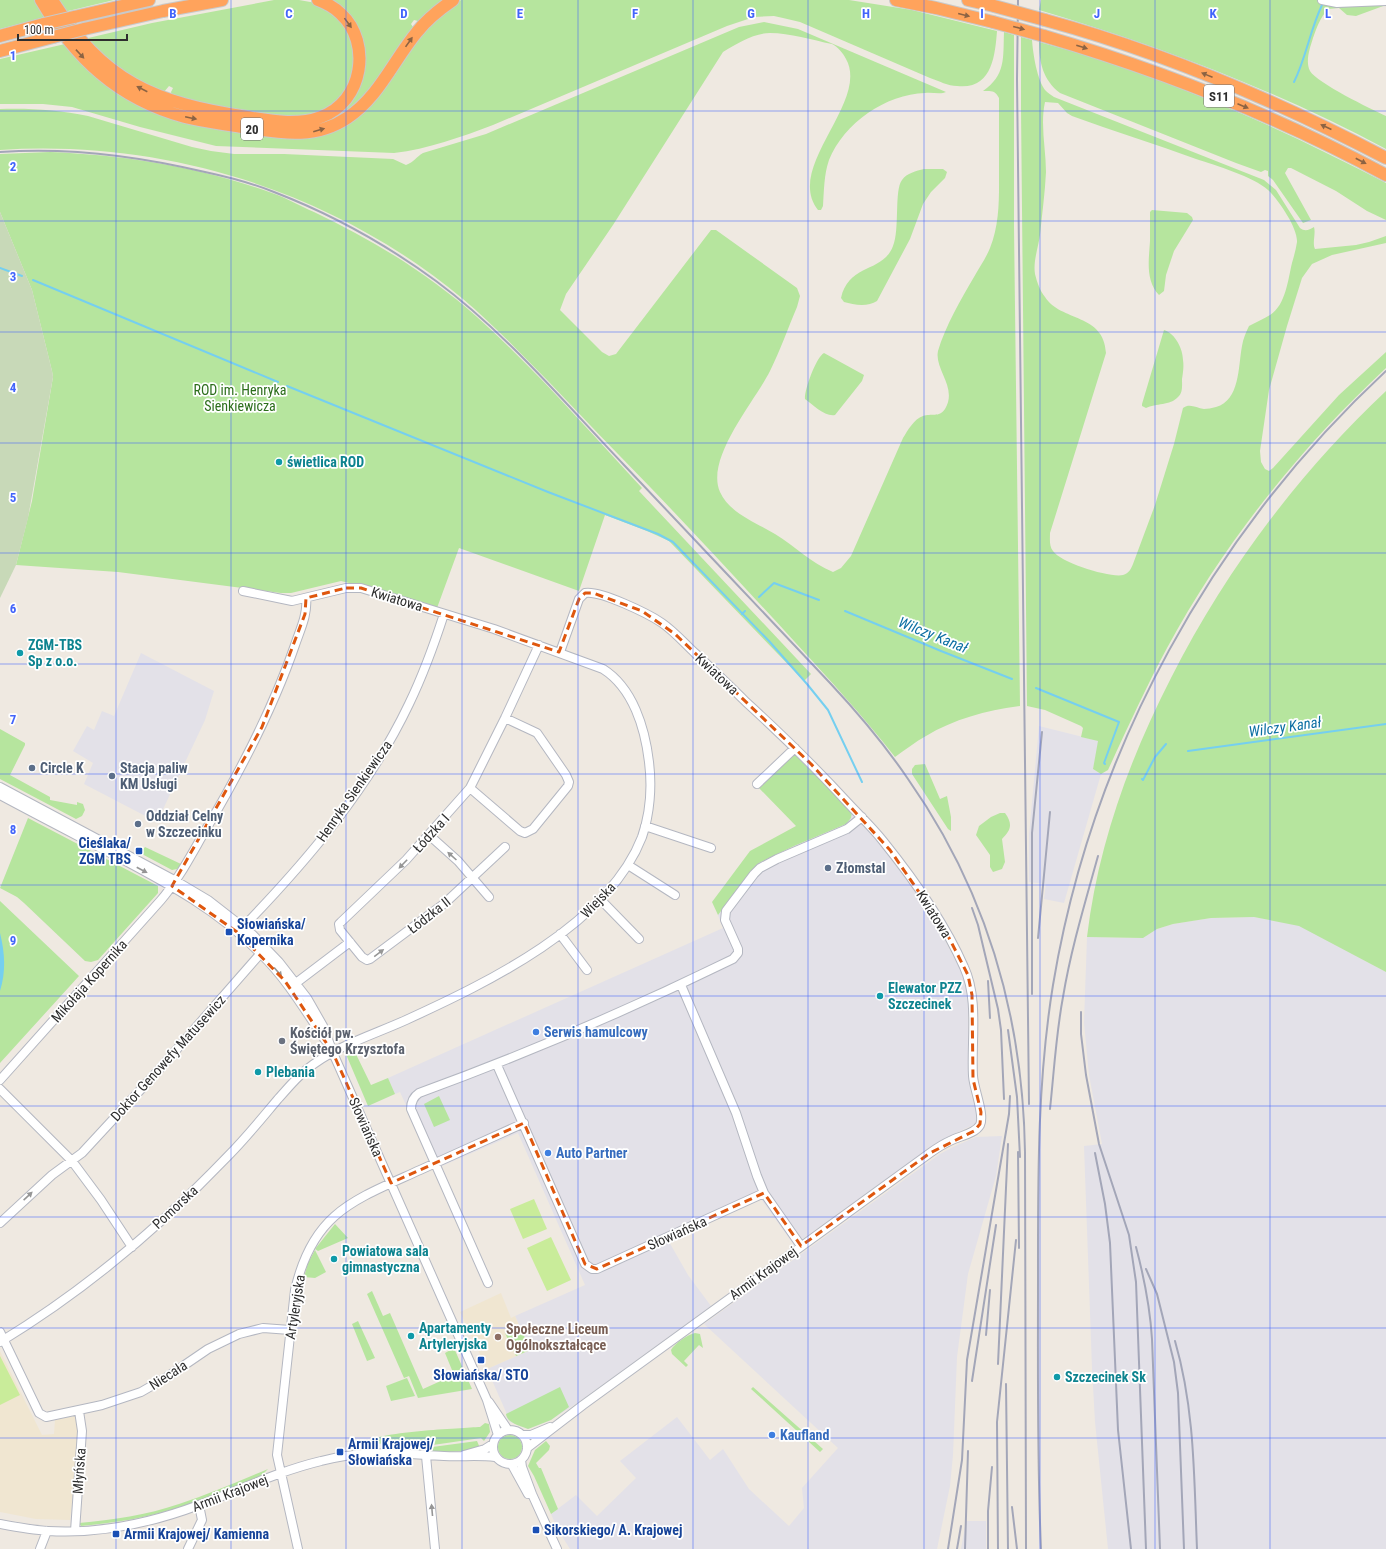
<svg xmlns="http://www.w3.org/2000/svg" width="1386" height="1549" font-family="'Roboto Condensed',sans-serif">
  <rect width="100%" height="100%" fill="#efe9e1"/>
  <path fill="#e3e1e8" d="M141 653 214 691 205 720 157 822 84 784 93 763 73 751 87 726 94 730 102 711 114 716Z
    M1039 726 1099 741 1093 769 1101 774 1064 903 1044 899 1046 884 1029 882V835Z
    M852 812 881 845 918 896 941 933 964 977 968 996 969 1079 971 1095 977 1112V1120L975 1124 948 1137 928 1149 794 1245 761 1199 668 1240 688 1275 711 1306 580 1401 551 1420 528 1429 510 1422 507 1419 506 1412 487 1369 530 1350 515 1316 585 1285 518 1133 435 1169 400 1092 395 1094 388 1078 723 928 718 915 752 870 759 863 794 846 846 824Z
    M1254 917 1299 925 1386 972V1549H1108L1095 1422 1092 1368 1084 1146 1102 1144 1089 1075 1084 1023 1087 937 1143 938 1157 929 1173 924 1211 918Z
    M1002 1136 996 1176 968 1274 957 1357 953 1455 950 1486 937 1549H570L558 1530 551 1514 576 1495 597 1516 636 1478 620 1461 677 1417 710 1460 723 1449 749 1489 789 1526 804 1508 802 1488 838 1448 704 1324 940 1154 953 1147 976 1137Z
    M966 1521H986V1549H961Z"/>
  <path fill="#f0e6d1" d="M501 1293 511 1318 515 1316 530 1350 487 1369 460 1312Z
    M0 1351 42 1435 54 1434 55 1420 75 1416 77 1420 79 1432 75 1482 73 1493 70 1520 36 1519 0 1512Z"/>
  <path fill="#b6e59e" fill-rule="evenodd" d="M0 0H36L45 17 0 29Z
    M59 0H114L64 12Z
    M274 0H299L316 3 332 12 351 34 355 63 347 90 333 105 317 114 290 118 224 110 172 96 171 92 173 88 169 86 164 92 120 71 84 39 152 23Z
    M330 0H446L423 20 418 21 414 20 411 24 413 27 411 34C392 59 376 96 349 113 338 120 324 127 311 129 290 132 270 128 250 125 217 120 180 116 150 100 120 86 95 66 73 42L76 41C126 99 179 110 251 122 273 125 296 130 317 123 375 105 381 29 330 0Z
    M461 0H849L912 10 997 31C995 56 992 90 957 86 948 86 939 81 930 78L800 22 783 18 774 16 754 17 727 26 493 125C461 137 428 149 394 153L216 146 140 127 72 107 43 104H0V59L65 44 150 109 336 129 419 36 453 5Z
    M1041 0H1317L1328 4H1386V5L1356 16 1347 15 1339 8 1328 9C1320 18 1317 27 1313 38 1310 48 1305 61 1310 71 1317 83 1371 109 1386 116V149C1276 90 1159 46 1039 10Z
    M764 22 798 29 946 92 943 93C937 94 931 92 925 93 886 94 844 123 829 160 824 174 824 191 823 206L821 210H818C784 167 870 102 846 59 843 53 838 47 832 44 812 40 790 33 770 33 754 33 736 44 723 52L613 225 566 294 560 310 602 352 609 356 616 354 711 230H716L797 288 800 296 797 307C788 328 780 351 770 371 755 401 705 458 720 492 729 513 757 523 775 534 795 546 811 563 833 572L841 568 851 556 903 438C908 430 914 419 923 416 931 413 939 418 945 409 958 388 934 369 938 351 945 327 961 299 974 277 979 268 986 258 990 248 1000 223 999 197 999 171 999 146 999 122 999 98 995 90 991 91 983 91 1006 75 1003 58 1004 32L1014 35V227L1020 706C988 710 954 719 926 736 915 742 905 750 895 757 863 716 829 679 794 641 747 590 699 538 651 488 617 453 583 418 549 382 521 354 494 325 463 299 335 192 166 139 0 150V109C30 108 59 110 88 116L192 147 211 151 234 154H284L393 159 406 165C414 162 416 157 423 153L486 134 739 27Z
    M1021 37 1032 40C1033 53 1037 81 1046 91 1048 93 1051 95 1054 97L1264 180 1276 190 1300 228C1305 232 1309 230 1314 227 1316 234 1312 243 1315 249L1356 245 1369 242 1386 236V243L1332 255 1312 264 1302 278 1287 326 1269 390 1260 451 1261 462 1265 469 1269 471 1273 468 1339 395 1386 352V368C1299 449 1224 543 1167 648 1146 687 1127 729 1108 770L1101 774 1093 769 1098 741 1081 737 1083 728 1081 726 1045 710 1027 706 1021 109ZM1045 102 1058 103 1067 113 1072 116C1113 131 1155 144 1196 159 1215 165 1254 177 1268 190 1278 199 1298 228 1297 242 1296 249 1294 256 1292 263 1288 279 1286 305 1270 315 1264 319 1256 322 1249 326 1246 332 1243 339 1242 346 1238 367 1240 400 1216 407 1212 408 1207 409 1204 409 1196 408 1190 403 1183 408L1174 444 1155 505 1133 564C1131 569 1129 573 1123 575 1110 578 1061 563 1053 551 1049 546 1050 539 1050 533L1106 353C1104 313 1061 322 1045 297 1040 291 1037 282 1035 274 1033 262 1038 248 1040 235 1042 214 1045 193 1046 172 1046 149 1040 125 1045 102Z
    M1039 42C1160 74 1275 125 1386 183V220L1367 211 1336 191 1291 168H1288L1285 173 1311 220 1303 223 1273 180 1268 176V171L1265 170 1261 172 1236 163 1060 93C1043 80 1039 62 1039 42Z
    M50 152C125 155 201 167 272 193 287 198 300 206 314 212 373 240 429 274 477 317 536 370 588 430 642 488L639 491 811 674 804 681 669 541 647 531 605 515 579 591 459 548 437 608 381 591 341 581 291 593H281L118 572 16 565 32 501 53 377 52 371 32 290 0 212V154Z
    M924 169H943L947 172 945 178 931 192 923 204 910 239 877 301C868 307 854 305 844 302L841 298C849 263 883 273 893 246 900 230 894 190 902 180 907 173 916 171 924 169Z
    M1152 210 1187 213 1192 217 1193 220 1174 251 1166 275 1164 291 1159 295C1145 280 1149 259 1150 241 1150 231 1150 222 1150 212Z
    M1164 330C1175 333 1183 349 1183 360 1184 366 1183 373 1182 379 1182 385 1183 393 1178 397 1170 406 1156 403 1146 408L1142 406V404Z
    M824 353 864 375 862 381 835 415C825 417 813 405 805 399 804 391 816 357 824 353Z
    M1386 391V972L1299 926 1254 917 1211 918 1173 924 1157 929 1143 938 1087 937C1098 845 1129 760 1171 678 1226 570 1298 474 1386 391Z
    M0 729 25 743V745L10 775 50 797V800L77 805V802L83 804 85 810 82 816 76 819 0 779Z
    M793 753 852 812 851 818 846 824 794 846 759 863 752 870 718 915 712 902 750 851 796 826 758 787Z
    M925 764 940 799 947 796 951 817V831L948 829 912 774V769L915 765Z
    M1000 813H1005C1013 824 1011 830 1002 839L1005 862 1002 869 993 872 990 867V855L976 835 979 826 991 817Z
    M28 818 158 886V893L98 960 91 962 85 961 24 903 17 897 0 888Z
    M145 847 181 864 177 869 172 870 140 853Z
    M0 901 79 976 0 1063Z
    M353 1048 371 1085 388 1078 395 1094 368 1106 345 1052Z
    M439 1096 450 1120 434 1127 424 1104Z
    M335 1224 348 1238 318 1251 315 1249Z
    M315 1250 326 1272 315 1278 304 1277 308 1263Z
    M372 1291 383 1316 390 1313 423 1389 454 1375 445 1353 454 1348 472 1389 418 1398 409 1376 404 1378 367 1294Z
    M358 1321 375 1358 367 1361 352 1324Z
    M520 1326 530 1350 516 1356 505 1333Z
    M695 1333 700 1334 703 1348 699 1345 684 1361 688 1365 686 1367 672 1354 671 1350C675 1343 687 1335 695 1333Z
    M407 1378 415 1396 391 1401 386 1386Z
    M560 1387 569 1407 551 1420 528 1429C520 1426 507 1423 506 1414Z
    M753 1387 823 1449 820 1452 751 1389Z
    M485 1423 489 1424 490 1432 484 1441 481 1438 426 1446 366 1443C372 1432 463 1428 480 1427Z
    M498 1447a12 12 0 1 1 24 0a12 12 0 1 1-24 0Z
    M477 1441 480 1448 465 1451 445 1452 390 1448V1446L425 1448Z
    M546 1441 550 1446 549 1450 536 1463 539 1468H541L558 1509 551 1514 534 1476 528 1466 535 1450Z
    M268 1469 261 1476C233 1487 206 1499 177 1508 146 1518 114 1523 81 1526L79 1523C113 1520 147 1515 179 1504 209 1494 239 1481 268 1469Z"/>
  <path fill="#c8d9b8" d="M0 212 32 290 52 371 53 377 28 518 16 565 0 598Z"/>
  <path fill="#c9ec9a" d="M534 1199 547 1229 523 1239 510 1209Z
    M551 1237 571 1280 547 1291 527 1248Z
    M0 1356 20 1395 0 1405Z"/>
  <path fill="#75cff0" d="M0 933C5 953 6 972 0 991Z"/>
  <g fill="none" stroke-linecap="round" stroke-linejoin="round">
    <path stroke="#75cff0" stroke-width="2" d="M1294 82C1306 58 1310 30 1322 5
      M0 268 22 276
      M33 280 278 382
      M287 386 548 492 658 534 673 542 769 641 807 684 828 710 862 782
      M759 597 774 583 819 600
      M845 611 941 651 1012 679
      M742 614 745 611
      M1036 688 1119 722 1104 763 1105 764
      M1188 751 1386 724
      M1142 779 1143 780 1155 757 1166 744"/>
    <defs>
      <path id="minor" d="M1322 0 1337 3 1386 1
        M757 784 795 748
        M0 787 176 881 208 900 253 935 279 962 307 998 323 1026 333 1053 487 1400 498 1435
        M470 788 520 831 525 833 533 829 568 786 569 782 566 775 537 733 505 718
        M0 795C39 816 78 836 118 857 169 884 219 911 260 953 286 978 305 1010 325 1040
        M645 826 711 848
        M429 835 458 861 489 897
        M505 847 445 903 370 959 367 960 362 957 340 930 339 924 341 922 406 860 470 788 505 718 539 645
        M628 865 675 895
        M600 899 639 939
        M243 927C307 861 369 788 409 704 423 675 434 645 444 614
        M560 934 587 970
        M296 983 350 942
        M497 1065 585 1264 592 1269H597L764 1193 757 1176 736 1113 681 985
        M0 1080 161 900C180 878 193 851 208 826 242 768 273 709 295 645 300 630 308 614 306 598
        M0 1089 72 1161 101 1200 132 1247
        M764 1193 801 1246
        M0 1223 52 1175 82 1153 156 1073 261 953
        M488 1283 411 1109C411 1102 413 1097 419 1093 526 1054 631 1009 733 959L738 953V949L725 920 726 911 754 874 760 868 777 859 847 829 862 817
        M0 1332 39 1413 46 1417 102 1405 141 1392 167 1377 208 1349 239 1334 263 1328 290 1330
        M0 1342C84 1291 160 1227 228 1156 246 1138 262 1118 278 1099 287 1089 296 1078 306 1070 335 1046 373 1035 406 1020 487 983 608 925 642 837 650 814 652 786 649 762 645 728 633 688 603 669L494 629 361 588H346L292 601 243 591
        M489 1402 508 1430
        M493 1447a17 17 0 1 1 34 0a17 17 0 1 1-34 0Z
        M522 1435H531L550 1427
        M527 1448 583 1405 930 1153C937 1148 943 1144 950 1141 959 1136 975 1134 980 1125 985 1115 974 1090 973 1076 971 1041 979 999 964 967 945 924 912 877 883 841 872 827 859 815 847 802 815 767 781 734 746 702 730 686 713 670 696 654 685 644 675 632 662 623 649 614 600 590 585 593L579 599 560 652
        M464 1455 485 1449 493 1444
        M426 1456 435 1549
        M521 1460 522 1467 532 1494 557 1549
        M512 1465 528 1494
        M0 1524C16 1527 32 1530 48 1531 99 1534 151 1523 199 1505 240 1490 279 1471 321 1461 365 1449 400 1454 444 1456 461 1457 478 1455 495 1457
        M75 1531 82 1431 79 1411
        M40 1549 47 1531
        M188 1549 202 1520 199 1505
        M298 1549 277 1455 295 1290C313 1212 354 1200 420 1170 455 1154 489 1139 524 1123"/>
      <path id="highway" d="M41 0C75 58 118 99 185 117 205 122 227 124 247 128 282 133 316 139 347 118 379 97 393 61 417 32 427 19 440 9 453 0
        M52 0C103 82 154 103 247 117 272 121 297 126 321 117 363 102 372 43 341 14 334 7 326 3 318 0
        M896 0 936 8 993 22
        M968 0 994 6
        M74 17 149 0
        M1045 20C1163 52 1277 101 1386 158
        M84 29 163 11 222 0
        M0 36 44 24
        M1044 36C1163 71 1277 116 1386 175
        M0 51 53 37"/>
    </defs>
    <use href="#minor" stroke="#b4b7c1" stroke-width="10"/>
    <use href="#highway" stroke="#c9c9c9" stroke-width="14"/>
    <use href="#minor" stroke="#fff" stroke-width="8"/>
    <use href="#highway" stroke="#ffa35c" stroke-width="12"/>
    <path stroke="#a3a6b8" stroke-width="2" d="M1018 0 1017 79 1029 1104
      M0 152C69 147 138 156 205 172 228 177 252 183 274 192 331 214 387 245 436 281 506 333 564 402 624 465 693 538 761 610 830 683 858 713 885 745 908 779 986 890 1023 1017 1025 1152L1026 1549
      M972 908 978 925 998 1009 1001 1030 1004 1099
      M1038 938 1050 812
      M988 981 990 1018
      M1032 994V833L1042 732
      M1081 1012V1034L1086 1075 1099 1144 1129 1235 1136 1282 1146 1549
      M1008 1030 1017 1097 1020 1157
      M1050 1109C1054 1072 1056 1034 1063 997 1071 949 1085 903 1098 856
      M1018 1152 1019 1248
      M1095 1153 1105 1204 1110 1243 1118 1430 1131 1549
      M1136 1247C1144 1277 1150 1307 1152 1339L1160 1549
      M1146 1269 1157 1294 1174 1362 1178 1393 1184 1549
      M986 1335 990 1290
      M1175 1341C1195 1410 1194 1478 1197 1549
      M998 1364 1008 1144
      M972 1381 996 1225
      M1006 1384 1008 1549
      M1012 1507 1017 1549
      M948 1549 962 1460 967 1360 1009 1114 1010 1096
      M957 1549 961 1526
      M965 1549 968 1451
      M988 1549V1511L992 1467
      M998 1549 997 1422 1016 1240
      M1041 1549C1037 1459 1038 1369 1038 1280 1038 1181 1037 1083 1053 985 1092 750 1212 533 1386 371"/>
    <defs>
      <path id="highway-bridge" d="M994 6 1045 20
        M993 22 1044 36
        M44 24 74 17
        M53 37 84 29"/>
    </defs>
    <use href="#highway-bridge" stroke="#c9c9c9" stroke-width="14" stroke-linecap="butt"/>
    <use href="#highway-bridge" stroke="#ffa35c" stroke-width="12"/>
  </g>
  <defs><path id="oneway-solid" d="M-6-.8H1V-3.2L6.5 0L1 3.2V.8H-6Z"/></defs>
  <g fill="#8c6343">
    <use href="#oneway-solid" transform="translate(964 15) rotate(14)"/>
    <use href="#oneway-solid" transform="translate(348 23) rotate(54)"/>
    <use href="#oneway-solid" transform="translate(1019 28) rotate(15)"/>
    <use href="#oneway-solid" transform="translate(409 42) rotate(-55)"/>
    <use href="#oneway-solid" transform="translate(1082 47) rotate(18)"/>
    <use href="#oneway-solid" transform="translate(80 54) rotate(47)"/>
    <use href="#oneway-solid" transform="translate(1207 75) rotate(-158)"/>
    <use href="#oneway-solid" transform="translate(142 89) rotate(-153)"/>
    <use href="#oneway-solid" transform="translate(1243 106) rotate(23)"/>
    <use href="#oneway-solid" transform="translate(191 118) rotate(12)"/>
    <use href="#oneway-solid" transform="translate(1326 127) rotate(-155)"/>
    <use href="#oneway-solid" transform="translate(319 130) rotate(-16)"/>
    <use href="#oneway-solid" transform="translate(1361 161) rotate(28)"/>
  </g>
  <g fill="#969696">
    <use href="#oneway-solid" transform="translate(452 856) rotate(-138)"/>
    <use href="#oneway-solid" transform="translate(403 864) rotate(134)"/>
    <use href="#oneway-solid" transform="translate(142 870) rotate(28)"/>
    <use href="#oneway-solid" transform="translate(379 953) rotate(-37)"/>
    <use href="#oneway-solid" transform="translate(278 972) rotate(50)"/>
    <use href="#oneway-solid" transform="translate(28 1196) rotate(-43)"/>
    <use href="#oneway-solid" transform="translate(432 1510) rotate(-95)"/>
  </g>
  <path fill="none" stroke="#df570e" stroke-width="3" stroke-dasharray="8 5" stroke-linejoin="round" d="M346 588H361L559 652 579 599 585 593H593L642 611 675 634 811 764 890 850 945 930 968 975 972 995 973 1079 981 1112 980 1124 974 1131 930 1153 801 1246 764 1193 597 1269 585 1264 524 1123 391 1183 333 1053 285 981 237 932 172 886 262 727 305 614 306 598Z"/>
  <path fill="none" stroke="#4264fb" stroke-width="1" stroke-opacity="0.55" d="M116 0V1549M231 0V1549M346 0V1549M462 0V1549M578 0V1549M693 0V1549M808 0V1549M924 0V1549M1040 0V1549M1155 0V1549M1270 0V1549M0 111H1386M0 221H1386M0 332H1386M0 443H1386M0 553H1386M0 664H1386M0 774H1386M0 885H1386M0 996H1386M0 1106H1386M0 1217H1386M0 1328H1386M0 1438H1386"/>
  <g fill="#0f9aa8" stroke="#fff" stroke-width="1.5">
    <circle cx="279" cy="462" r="4"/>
    <circle cx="20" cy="653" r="4"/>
    <circle cx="880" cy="996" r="4"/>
    <circle cx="258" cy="1072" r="4"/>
    <circle cx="334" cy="1259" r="4"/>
    <circle cx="411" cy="1336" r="4"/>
    <circle cx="1057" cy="1377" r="4"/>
  </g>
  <g fill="#5c6f8a" stroke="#fff" stroke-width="1.5">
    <circle cx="32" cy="768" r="4"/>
    <circle cx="112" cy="776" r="4"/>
    <circle cx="138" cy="824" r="4"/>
    <circle cx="828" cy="868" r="4"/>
  </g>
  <g fill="#1a4fb4" stroke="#fff" stroke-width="1.5">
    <rect x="135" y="847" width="8" height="8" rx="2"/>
    <rect x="225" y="928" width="8" height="8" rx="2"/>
    <rect x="477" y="1356" width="8" height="8" rx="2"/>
    <rect x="336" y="1448" width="8" height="8" rx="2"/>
    <rect x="532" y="1526" width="8" height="8" rx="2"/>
    <rect x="112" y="1530" width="8" height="8" rx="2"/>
  </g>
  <g fill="#3f7fe0" stroke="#fff" stroke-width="1.5">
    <circle cx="536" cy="1032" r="4"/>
    <circle cx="548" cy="1153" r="4"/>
    <circle cx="772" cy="1435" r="4"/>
  </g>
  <circle fill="#6b7280" stroke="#fff" stroke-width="1.5" cx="282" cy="1041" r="4"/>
  <circle fill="#8d6e63" stroke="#fff" stroke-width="1.5" cx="498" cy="1337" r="4"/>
  <g text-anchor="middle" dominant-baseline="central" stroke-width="3.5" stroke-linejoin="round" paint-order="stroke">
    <g fill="#fff" stroke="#6d6d6d" stroke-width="1">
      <rect x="1204" y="85" width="30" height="22" rx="3"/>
      <rect x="241" y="118" width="22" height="22" rx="3"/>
    </g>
    <g font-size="13" font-weight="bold" fill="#2e2e2e">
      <text x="1219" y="96">S11</text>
      <text x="252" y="129">20</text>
    </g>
    <g font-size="14" fill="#2c6e1b" stroke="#fff">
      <text x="240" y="390">ROD im. Henryka<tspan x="240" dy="16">Sienkiewicza</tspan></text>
    </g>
    <g font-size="14" font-weight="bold" fill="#0d838f" stroke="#fff" text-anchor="start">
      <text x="287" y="462">świetlica ROD</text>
      <text x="28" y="645">ZGM-TBS<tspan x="28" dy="16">Sp z o.o.</tspan></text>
      <text x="888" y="988">Elewator PZZ<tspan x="888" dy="16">Szczecinek</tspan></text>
      <text x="266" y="1072">Plebania</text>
      <text x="342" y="1251">Powiatowa sala<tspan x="342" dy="16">gimnastyczna</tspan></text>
      <text x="419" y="1328">Apartamenty<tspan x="419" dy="16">Artyleryjska</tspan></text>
      <text x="1065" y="1377">Szczecinek Sk</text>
    </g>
    <g font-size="14" fill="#2e2e2e" stroke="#fff">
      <text transform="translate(397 599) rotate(17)">Kwiatowa</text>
      <text transform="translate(717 674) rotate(43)">Kwiatowa</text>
      <text transform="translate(354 791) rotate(-55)">Henryka Sienkiewicza</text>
      <text transform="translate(431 833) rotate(-48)">Łódzka I</text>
      <text transform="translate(598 900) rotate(-46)">Wiejska</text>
      <text transform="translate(934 914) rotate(58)">Kwiatowa</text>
      <text transform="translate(429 915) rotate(-38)">Łódzka II</text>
      <text transform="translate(89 981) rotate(-48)">Mikołaja Kopernika</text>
      <text transform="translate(168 1058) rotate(-48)">Doktor Genowefy Matusewicz</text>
      <text transform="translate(366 1127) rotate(66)">Słowiańska</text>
      <text transform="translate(175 1207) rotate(-43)">Pomorska</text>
      <text transform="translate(677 1233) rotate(-24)">Słowiańska</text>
      <text transform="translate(763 1273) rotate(-36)">Armii Krajowej</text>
      <text transform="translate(295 1307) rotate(-81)">Artyleryjska</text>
      <text transform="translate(168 1375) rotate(-33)">Niecała</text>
      <text transform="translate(79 1471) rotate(-86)">Młyńska</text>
      <text transform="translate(230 1493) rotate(-21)">Armii Krajowej</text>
    </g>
    <g font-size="14" font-weight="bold" fill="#4e5e75" stroke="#fff" text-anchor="start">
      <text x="40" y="768">Circle K</text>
      <text x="120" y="768">Stacja paliw<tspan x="120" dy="16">KM Usługi</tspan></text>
      <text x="146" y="816">Oddział Celny<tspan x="146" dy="16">w Szczecinku</tspan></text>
      <text x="836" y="868">Złomstal</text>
    </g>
    <g font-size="14" font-weight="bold" fill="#164399" stroke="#fff" text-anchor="start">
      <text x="131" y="843" text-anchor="end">Cieślaka/<tspan x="131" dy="16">ZGM TBS</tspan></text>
      <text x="237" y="924">Słowiańska/<tspan x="237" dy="16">Kopernika</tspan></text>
      <text x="481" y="1375" text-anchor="middle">Słowiańska/ STO</text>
      <text x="348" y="1444">Armii Krajowej/<tspan x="348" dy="16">Słowiańska</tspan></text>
      <text x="544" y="1530">Sikorskiego/ A. Krajowej</text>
      <text x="124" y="1534">Armii Krajowej/ Kamienna</text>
    </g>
    <g font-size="14" font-weight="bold" fill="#366cbe" stroke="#fff" text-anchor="start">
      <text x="544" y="1032">Serwis hamulcowy</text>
      <text x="556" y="1153">Auto Partner</text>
      <text x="780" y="1435">Kaufland</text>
    </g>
    <g font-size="14" font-weight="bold" fill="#5b616d" stroke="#fff" text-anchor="start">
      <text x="290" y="1033">Kościół pw.<tspan x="290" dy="16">Świętego Krzysztofa</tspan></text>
    </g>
    <g font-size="14" font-weight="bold" fill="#785e54" stroke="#fff" text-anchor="start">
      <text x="506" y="1329">Społeczne Liceum<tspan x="506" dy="16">Ogólnokształcące</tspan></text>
    </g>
    <g font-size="15" font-style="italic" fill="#0d6fa3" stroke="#fff">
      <text transform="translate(933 635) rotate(22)">Wilczy Kanał</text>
      <text transform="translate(1285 727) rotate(-8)">Wilczy Kanał</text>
    </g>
  </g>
  <g font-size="13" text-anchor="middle" font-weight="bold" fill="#4264fb" stroke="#fff" stroke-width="3.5" stroke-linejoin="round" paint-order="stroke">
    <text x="173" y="18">B</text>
    <text x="289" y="18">C</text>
    <text x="404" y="18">D</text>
    <text x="520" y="18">E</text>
    <text x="635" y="18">F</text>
    <text x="751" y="18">G</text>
    <text x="866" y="18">H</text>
    <text x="982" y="18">I</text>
    <text x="1097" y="18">J</text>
    <text x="1213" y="18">K</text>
    <text x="1328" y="18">L</text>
    <text x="13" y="60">1</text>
    <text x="13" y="171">2</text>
    <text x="13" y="281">3</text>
    <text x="13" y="392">4</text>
    <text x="13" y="502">5</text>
    <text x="13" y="613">6</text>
    <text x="13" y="724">7</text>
    <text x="13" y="834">8</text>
    <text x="13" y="945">9</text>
  </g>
  <path d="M18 34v6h109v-6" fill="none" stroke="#2e2e2e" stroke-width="2"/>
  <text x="24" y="34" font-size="12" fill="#2e2e2e" stroke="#ffffff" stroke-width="3" paint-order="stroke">100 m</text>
</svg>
